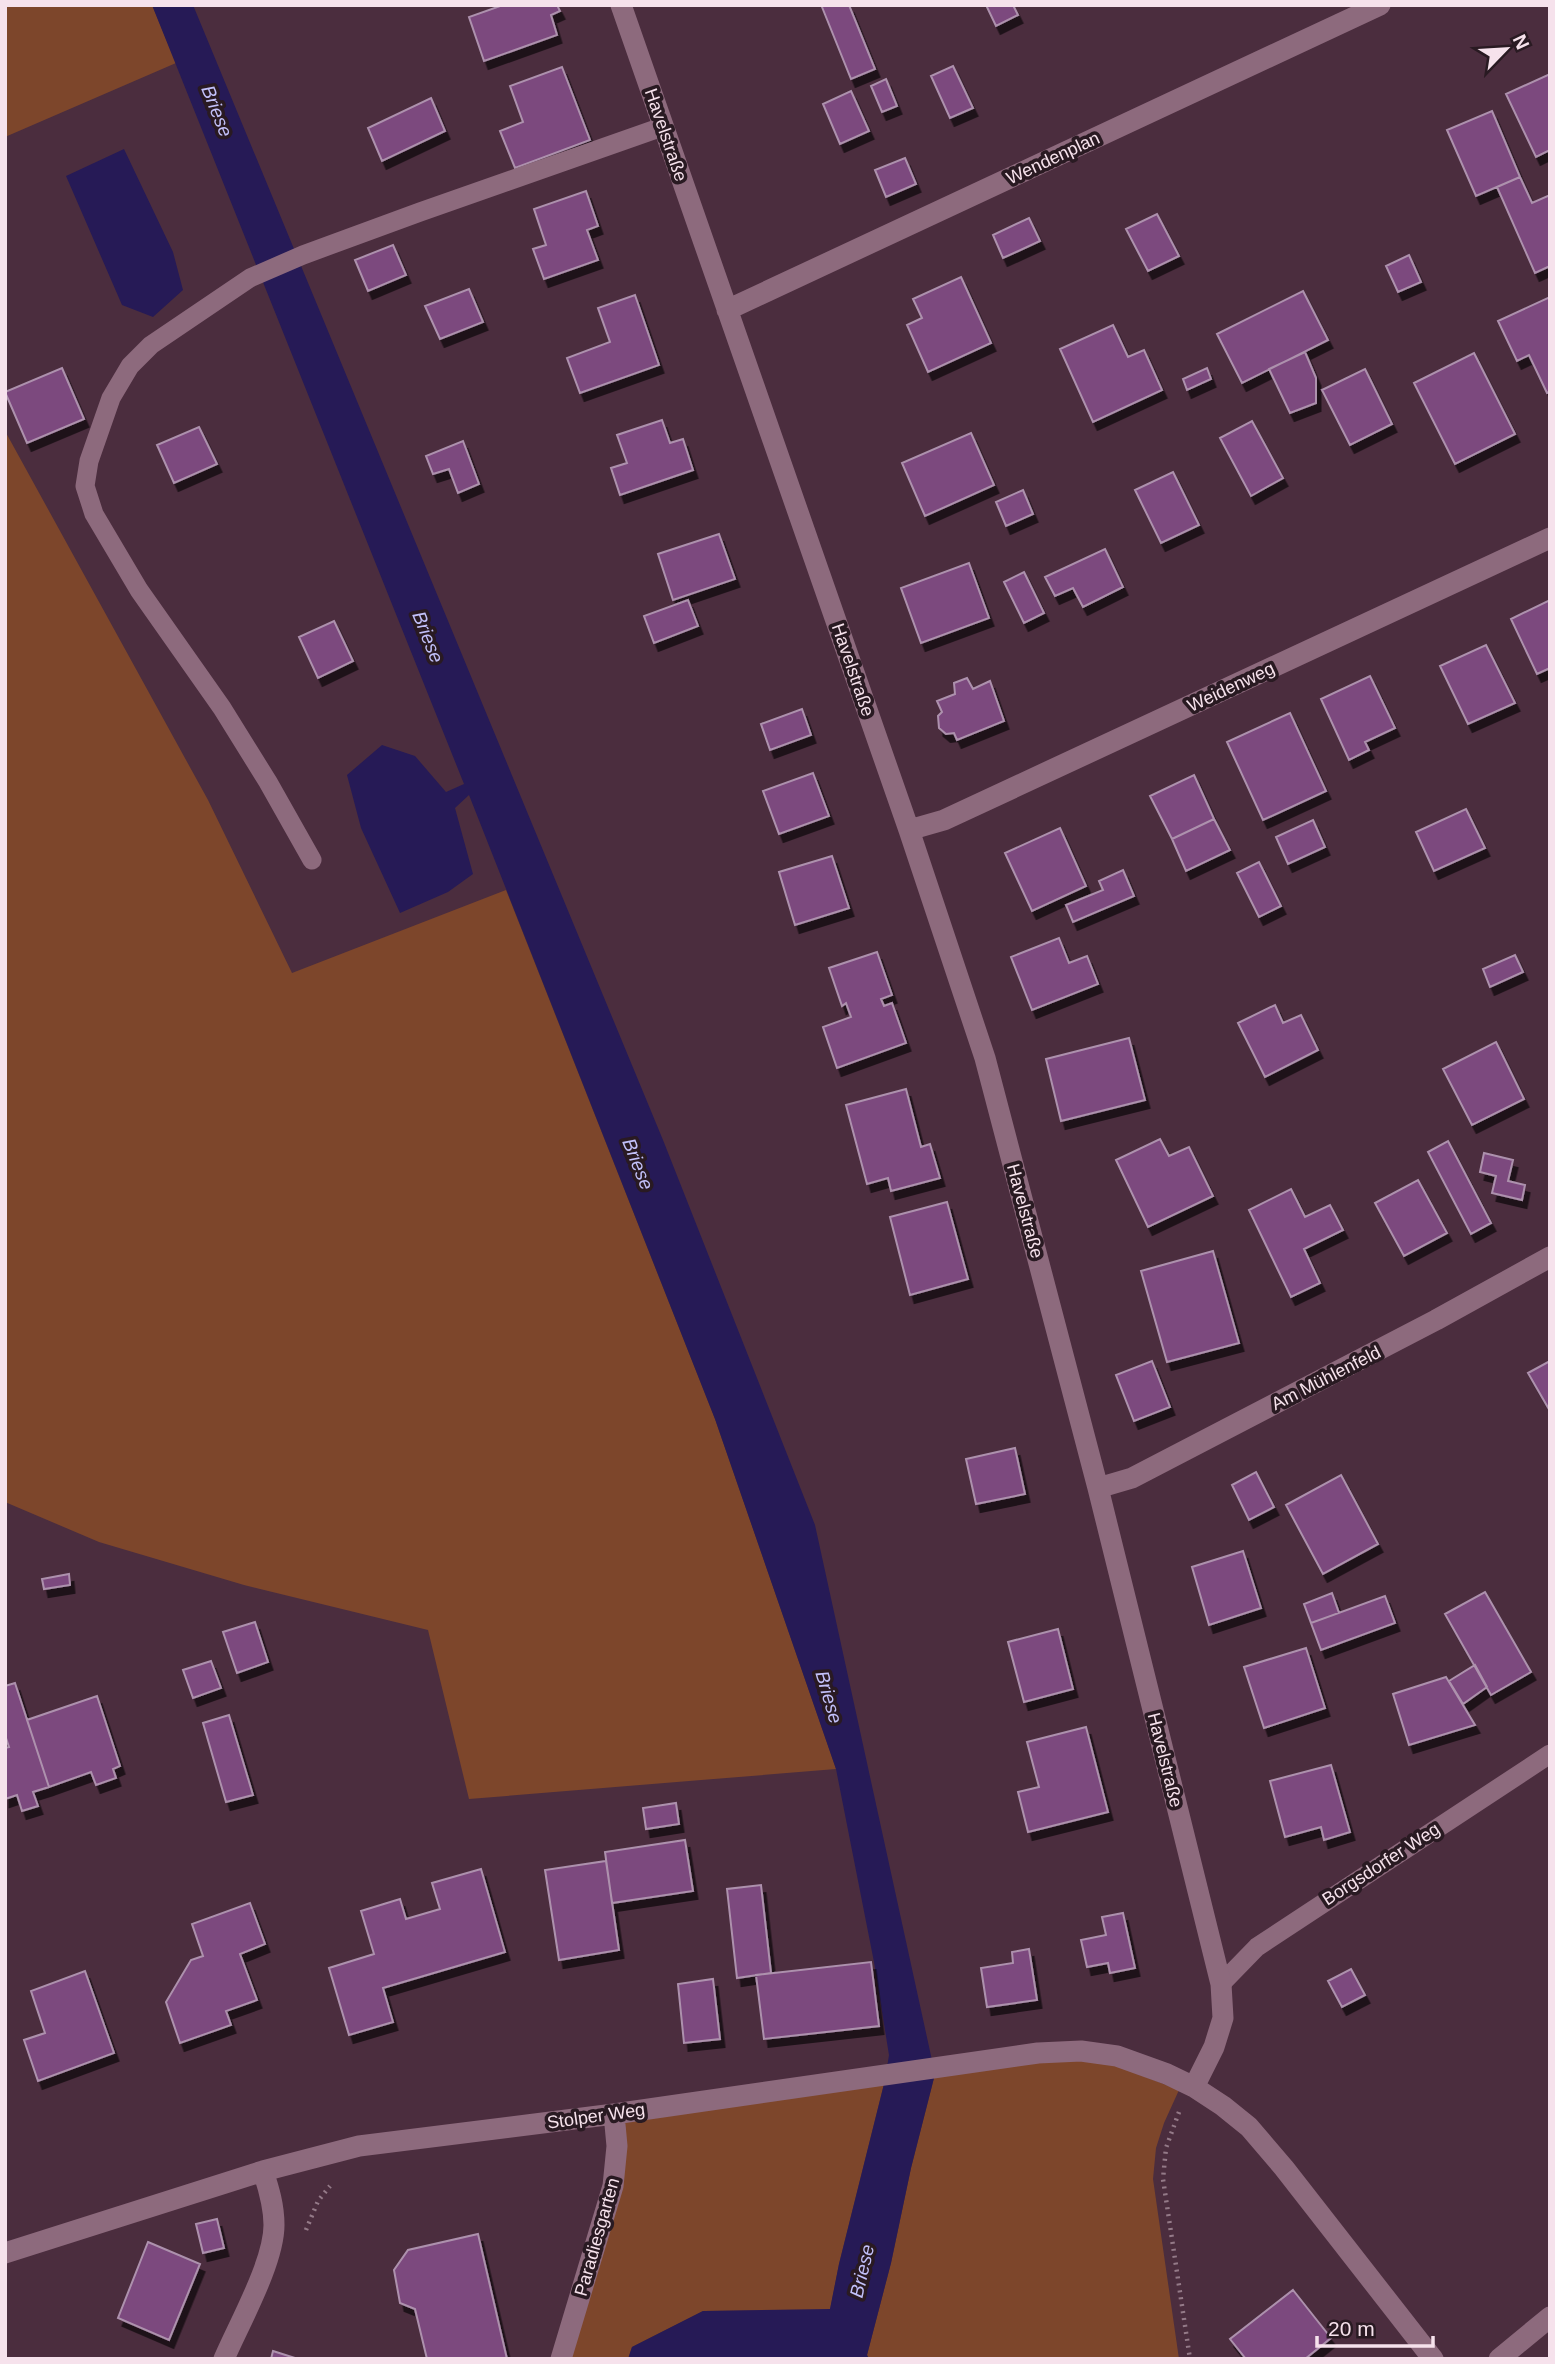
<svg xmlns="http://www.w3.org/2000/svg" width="1555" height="2364" font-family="Arial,sans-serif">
  <defs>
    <filter id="shadow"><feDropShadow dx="4.5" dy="8" stdDeviation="0" flood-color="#0009"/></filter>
  </defs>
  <rect width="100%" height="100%" fill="#4b2d3e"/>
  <path fill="#7d462b" d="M5 5H152L176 63 5 137Z
    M5 431 208 800 292 973 506 890 715 1419 836 1769 469 1799 428 1630 244 1585 99 1542 5 1502Z
    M1081 2058 1115 2065 1179 2090 1164 2123 1156 2148 1153 2179 1179 2359H869L867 2355 891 2263 911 2168 935 2074Z
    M885 2080 839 2264 830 2310 703 2311 632 2347 628 2359H569L619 2121Z"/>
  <path fill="#261a56" d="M152 5H193L663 1140 815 1525 935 2074 911 2168 891 2263 867 2355 869 2359H628L632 2347 703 2311 830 2309 839 2264 885 2080 889 2055 874 1962 836 1769 715 1419 469 795 455 808 473 874 448 892 400 913 361 828 347 775 382 745 415 756 446 792 464 784Z
    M124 149 173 252 183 290 153 317 122 305 66 176Z"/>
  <path fill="#7c487e" stroke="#ad91ad" stroke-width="2" filter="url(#shadow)" d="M503 5H557L560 11 551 15 557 35 484 61 469 17Z
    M825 5H849L875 69 851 79 822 7Z
    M986 5H1013L1018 15 996 26Z
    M953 66 973 108 950 118 931 76Z
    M562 67 590 140 515 168 500 131 523 122 510 86Z
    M1550 74V150L1536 157 1506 94Z
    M886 79 897 106 882 112 871 86Z
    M851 91 869 131 840 144 823 104Z
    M431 98 445 131 382 161 368 128Z
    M1492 111 1520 177 1476 196 1447 130Z
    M905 158 916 184 886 197 875 170Z
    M1520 177 1532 203 1550 195V266L1535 273 1497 187Z
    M586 191 598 226 587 230 598 260 544 279 533 249 546 245 534 209Z
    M1157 214 1179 256 1148 271 1126 229Z
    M1029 218 1040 241 1003 258 993 235Z
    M393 245 406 275 368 291 355 260Z
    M1409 255 1421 282 1398 292 1386 266Z
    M961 277 991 343 928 372 907 325 922 318 913 299Z
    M469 289 483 322 440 339 425 306Z
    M1303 291 1328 340 1242 383 1217 334Z
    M635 295 659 365 580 393 567 358 610 342 598 308Z
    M1550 297V392L1547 393 1529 355 1517 361 1498 321Z
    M1113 325 1128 357 1144 350 1162 390 1093 422 1060 349Z
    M1305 352 1316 378V403L1290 413 1269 369Z
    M1474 353 1515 434 1455 464 1414 383Z
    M62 368 84 419 27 443 5 392Z
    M1207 368 1211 379 1187 390 1183 379Z
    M1365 369 1392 424 1350 445 1322 390Z
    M662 420 670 443 683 439 693 470 620 495 611 468 627 463 617 435Z
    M1252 421 1283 478 1251 496 1220 438Z
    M199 427 217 464 174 483 157 445Z
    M971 433 994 485 925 516 902 463Z
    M463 441 479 484 458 493 449 469 433 474 426 456Z
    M1173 472 1199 525 1161 543 1135 490Z
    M1023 490 1033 514 1006 526 996 502Z
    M719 534 735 579 673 600 658 554Z
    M1105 549 1123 587 1083 607 1073 588 1055 596 1045 577Z
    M969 563 989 618 921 643 901 588Z
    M1024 572 1044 613 1024 623 1004 582Z
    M688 600 698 626 654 643 644 616Z
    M1550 600V668L1537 674 1511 619Z
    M334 621 353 661 318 678 299 637Z
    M1486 645 1515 703 1468 724 1440 666Z
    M1370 676 1395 728 1365 742 1369 750 1349 760 1321 699Z
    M967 678 973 689 990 681 1004 721 957 740 954 733 946 734 939 728 938 716 942 712 937 701 955 694 954 683Z
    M802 709 811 735 770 750 761 724Z
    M1290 713 1326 791 1263 820 1227 742Z
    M813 773 829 816 779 834 763 791Z
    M1194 775 1214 819 1172 839 1150 796Z
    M1466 809 1485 848 1434 871 1416 832Z
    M1214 819 1230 850 1186 871 1172 839Z
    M1313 820 1325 847 1288 864 1276 837Z
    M1060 828 1086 886 1032 911 1005 853Z
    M832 856 849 908 795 925 779 872Z
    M1259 862 1281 906 1259 917 1237 873Z
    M1123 870 1134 896 1073 922 1066 905 1103 890 1099 881Z
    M1059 938 1069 963 1087 956 1098 984 1032 1010 1011 957Z
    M877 952 892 995 881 999 884 1006 892 1003 906 1043 837 1068 823 1027 851 1017 846 1003 842 1006 829 968Z
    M1515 955 1523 972 1490 987 1483 969Z
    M1275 1005 1283 1023 1301 1015 1318 1050 1265 1077 1238 1023Z
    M1129 1038 1145 1100 1061 1121 1046 1059Z
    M1496 1042 1524 1099 1472 1125 1443 1069Z
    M906 1089 921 1147 930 1144 940 1178 891 1191 888 1178 867 1184 846 1105Z
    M1160 1139 1169 1156 1189 1147 1213 1196 1148 1227 1116 1160Z
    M1448 1141 1491 1223 1471 1234 1428 1152Z
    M1484 1153 1513 1160 1508 1181 1525 1185 1522 1200 1492 1193 1496 1176 1480 1172Z
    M1418 1180 1447 1233 1404 1256 1375 1203Z
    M1291 1189 1305 1217 1330 1205 1343 1230 1304 1249 1320 1283 1291 1297 1249 1210Z
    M947 1202 968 1279 910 1295 890 1217Z
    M1213 1251 1239 1343 1167 1362 1141 1271Z
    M1152 1361 1170 1407 1134 1421 1116 1375Z
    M1550 1361V1411L1528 1373Z
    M1015 1448 1025 1494 976 1504 966 1459Z
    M1256 1472 1274 1507 1249 1520 1232 1485Z
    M1341 1475 1378 1544 1323 1574 1286 1505Z
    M1243 1551 1261 1608 1209 1625 1192 1567Z
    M69 1574 70 1585 44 1589 42 1579Z
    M1485 1592 1531 1672 1491 1695 1445 1614Z
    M1332 1593 1339 1613 1311 1623 1304 1604Z
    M1385 1596 1395 1623 1321 1650 1311 1623Z
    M255 1622 268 1662 237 1673 223 1632Z
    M1058 1629 1073 1689 1024 1702 1008 1642Z
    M1306 1648 1325 1708 1264 1728 1244 1667Z
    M211 1661 221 1688 193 1698 183 1670Z
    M1475 1665 1487 1687 1463 1704 1449 1681Z
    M1446 1677 1475 1725 1409 1745 1393 1694Z
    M15 1683 49 1787 33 1792 38 1806 22 1811 17 1795 5 1799V1748L9 1747 5 1735V1686Z
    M97 1696 120 1766 113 1769 116 1778 96 1785 91 1772 49 1787 27 1720Z
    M229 1715 253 1795 226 1802 203 1723Z
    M1086 1727 1108 1812 1028 1832 1018 1792 1039 1787 1027 1742Z
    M1331 1765 1350 1832 1324 1840 1321 1827 1285 1837 1270 1781Z
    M676 1803 679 1824 646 1829 643 1808Z
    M685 1840 693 1891 612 1903 605 1852Z
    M606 1861 619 1950 559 1960 545 1870Z
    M481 1869 505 1952 383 1988 393 2022 349 2035 329 1968 374 1954 361 1911 400 1899 406 1919 440 1909 432 1883Z
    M761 1885 771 1973 737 1978 727 1889Z
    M250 1903 265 1944 240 1954 257 2000 226 2011 231 2025 180 2043 166 2002 191 1960 203 1956 192 1924Z
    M1123 1913 1135 1968 1110 1973 1108 1963 1087 1967 1081 1940 1106 1935 1102 1917Z
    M1029 1949 1037 2000 987 2007 981 1968 1013 1963 1012 1952Z
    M871 1962 879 2026 764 2039 756 1975Z
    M1351 1969 1365 1995 1342 2007 1328 1981Z
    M85 1971 114 2053 38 2081 24 2040 45 2033 31 1991Z
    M713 1979 720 2039 684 2043 678 1984Z
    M217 2219 224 2248 203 2253 196 2224Z
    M478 2234 507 2359H427L415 2309 400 2303 394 2270 408 2250Z
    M148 2242 200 2264 169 2340 118 2318Z
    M1293 2290 1331 2338 1305 2359H1246L1230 2339Z
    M273 2351 298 2359H271Z"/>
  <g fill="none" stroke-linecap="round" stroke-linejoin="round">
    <path stroke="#947a88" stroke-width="4.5" stroke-dasharray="2 5" stroke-linecap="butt" d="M1179 2112 1166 2148 1163 2179 1190 2359
      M306 2230 318 2201 330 2186"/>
    <path stroke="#8d6a7d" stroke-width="19" d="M312 860 268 782 222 708 139 590 94 514 85 486 89 461 111 398 130 366 151 345 250 278 303 255 420 212 662 127
      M1221 1984 1257 1947 1550 1754"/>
    <path stroke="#8d6a7d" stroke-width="21" d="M621 5 909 830 985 1058 1098 1488 1221 1984 1223 2018 1214 2047 1194 2087
      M727 310 1380 5
      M909 830 944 820 1550 538
      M1098 1488 1132 1478 1436 1320 1550 1257
      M5 2253 263 2171 359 2146 614 2114 1038 2053 1081 2051 1117 2056 1167 2074 1194 2087 1223 2106 1249 2127 1284 2168 1433 2359
      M224 2359C240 2322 274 2262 274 2225 274 2206 269 2189 263 2171
      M561 2359 613 2186 617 2146 614 2114
      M1499 2359 1550 2317"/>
  </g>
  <g text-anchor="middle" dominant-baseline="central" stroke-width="7" stroke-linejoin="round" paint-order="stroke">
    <g font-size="18" fill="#f6e2ec" stroke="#291a22">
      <text transform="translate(666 135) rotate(71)">Havelstraße</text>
      <text transform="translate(1053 158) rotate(-25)">Wendenplan</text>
      <text transform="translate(853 670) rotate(71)">Havelstraße</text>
      <text transform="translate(1231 687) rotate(-25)">Weidenweg</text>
      <text transform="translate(1025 1211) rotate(75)">Havelstraße</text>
      <text transform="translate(1326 1378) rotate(-27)">Am Mühlenfeld</text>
      <text transform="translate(1165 1760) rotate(76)">Havelstraße</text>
      <text transform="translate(1381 1864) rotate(-33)">Borgsdorfer Weg</text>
      <text transform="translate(596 2116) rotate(-8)">Stolper Weg</text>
      <text transform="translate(597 2237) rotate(-74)">Paradiesgarten</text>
    </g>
    <g font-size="19" font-style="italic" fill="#c2c0f9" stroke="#291a22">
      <text transform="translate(217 111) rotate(68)">Briese</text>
      <text transform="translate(428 637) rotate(68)">Briese</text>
      <text transform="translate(638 1164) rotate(68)">Briese</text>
      <text transform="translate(829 1697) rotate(74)">Briese</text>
      <text transform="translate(862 2271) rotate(-77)">Briese</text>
    </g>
  </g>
  <rect width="1555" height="2364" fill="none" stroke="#f6e2ec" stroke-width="14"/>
  <g transform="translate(1506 49) rotate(65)" stroke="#291a22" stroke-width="5" paint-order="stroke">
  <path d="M0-5L12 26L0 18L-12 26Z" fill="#f6e2ec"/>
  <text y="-10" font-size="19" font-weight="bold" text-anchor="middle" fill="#f6e2ec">N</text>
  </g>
  <path d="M1317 2336v10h116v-10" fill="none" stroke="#f6e2ec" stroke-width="3.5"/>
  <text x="1328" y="2336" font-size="21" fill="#f6e2ec" stroke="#291a22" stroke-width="5" paint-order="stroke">20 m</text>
</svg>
